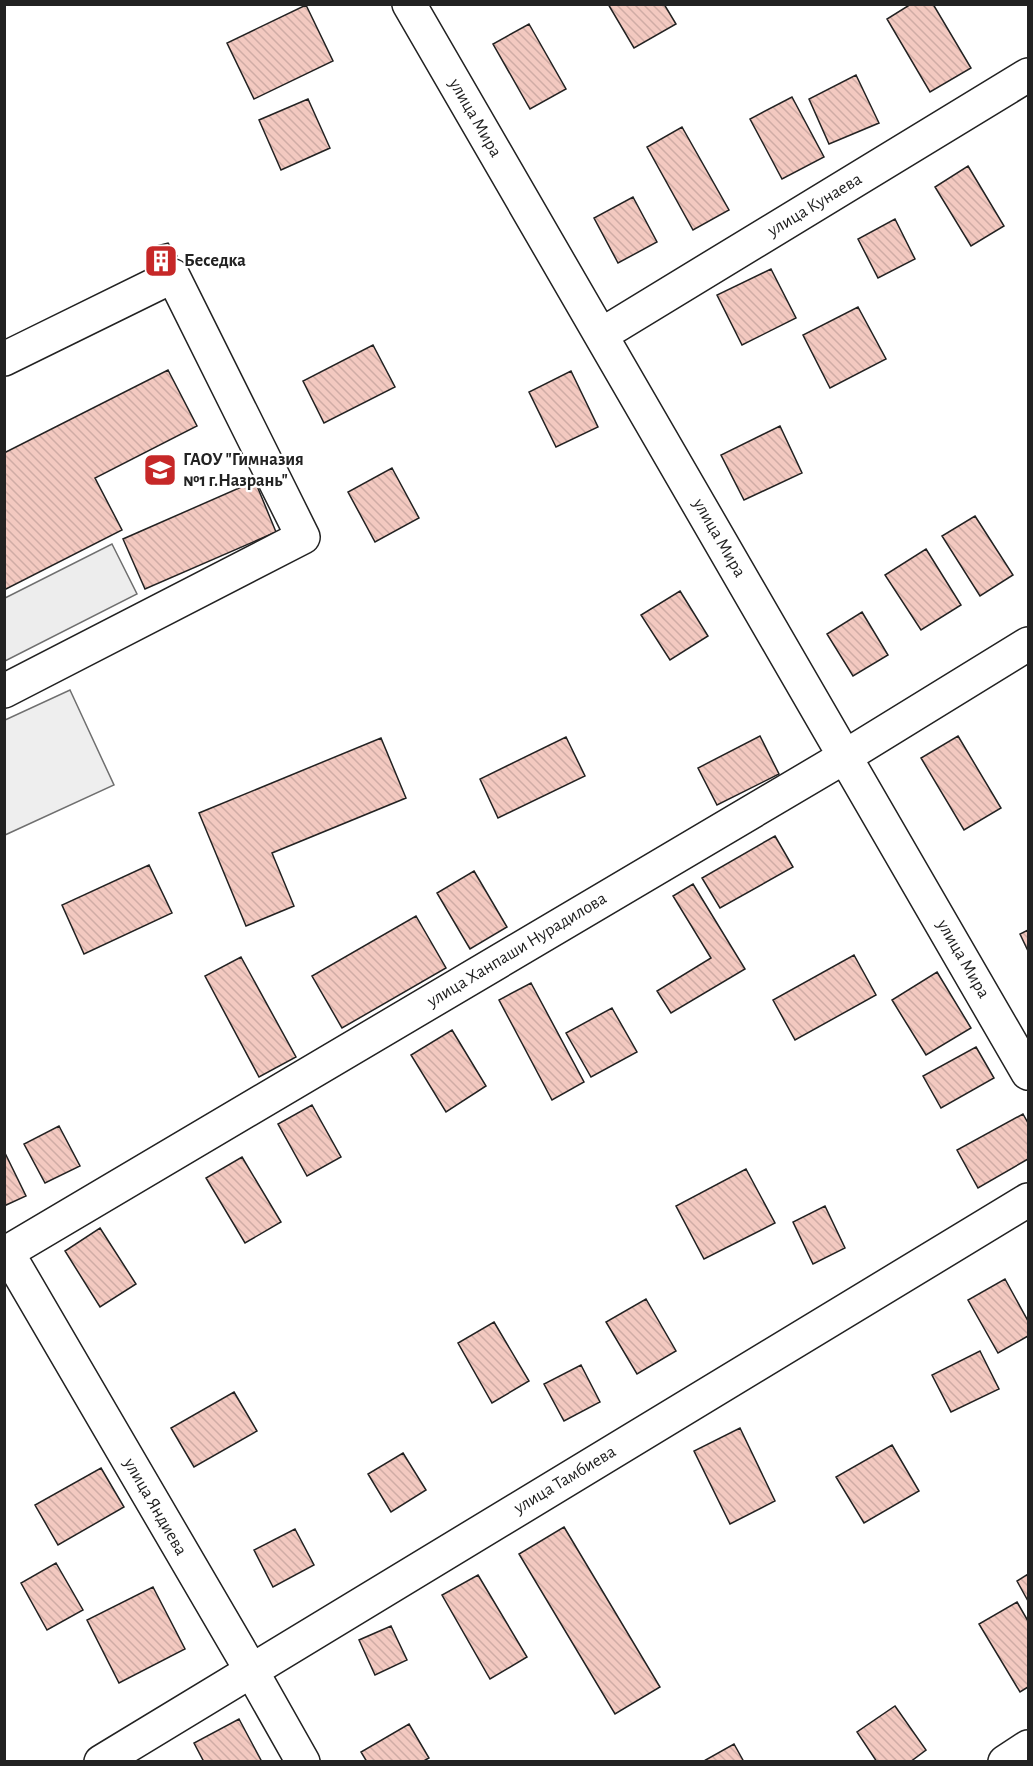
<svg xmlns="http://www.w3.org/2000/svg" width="1033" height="1766" font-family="'Alegreya Sans',sans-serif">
  <defs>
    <pattern id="building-back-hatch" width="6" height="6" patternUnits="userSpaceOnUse" patternTransform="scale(1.5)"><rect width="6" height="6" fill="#f3c9c0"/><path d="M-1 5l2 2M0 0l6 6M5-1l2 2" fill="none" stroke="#d0aca5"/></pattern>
  </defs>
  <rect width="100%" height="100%" fill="#fff"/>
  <path fill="#eee" stroke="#6f6f6f" stroke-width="1.5" d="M70 690 114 785 5 835V720Z"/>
  <path fill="#ededed" stroke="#6f6f6f" stroke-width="1.5" d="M112 544 137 594 5 661V598Z"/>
  <path fill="url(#building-back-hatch)" stroke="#222" stroke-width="1.5" d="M608 4H664L676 24 634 48Z
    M911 4H933L971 68 930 92 887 19Z
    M306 5 333 61 254 99 227 43Z
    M529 24 566 89 530 109 493 44Z
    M856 75 879 123 829 144 809 99Z
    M792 97 824 157 782 179 750 119Z
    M308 99 330 148 281 170 259 120Z
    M682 127 729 210 693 230 647 147Z
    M968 166 1004 226 971 246 935 187Z
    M633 197 657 242 618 263 594 218Z
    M895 219 915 259 878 278 858 239Z
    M168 243 177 256 164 271 148 265V248Z
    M771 269 796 318 742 345 717 295Z
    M858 307 886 359 830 388 803 335Z
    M373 345 395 387 324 423 303 381Z
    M168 370 197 426 95 478 122 530 4 590V453Z
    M571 371 598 427 556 447 529 392Z
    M780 426 802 473 744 500 721 455Z
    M392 468 419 518 375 542 348 492Z
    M255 481 276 532 145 589 123 539Z
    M975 516 1013 575 980 596 942 536Z
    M926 549 961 605 921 630 885 575Z
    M680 591 708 636 670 660 641 615Z
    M862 612 888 655 853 676 827 634Z
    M760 736 779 774 717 805 698 768Z
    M958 736 1001 808 964 830 921 758Z
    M566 737 585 776 498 818 480 779Z
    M381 738 406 798 272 853 294 906 246 926 199 813Z
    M775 836 793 867 720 908 702 878Z
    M149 865 172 913 84 954 62 905Z
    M474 871 507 927 470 949 437 893Z
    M693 884 745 969 671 1013 657 991 711 958 673 896Z
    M416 916 446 968 342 1028 312 976Z
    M1028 930V951L1020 934Z
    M854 955 876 995 795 1040 773 1000Z
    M241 957 296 1057 259 1077 205 976Z
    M937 972 971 1028 926 1055 892 1000Z
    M531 983 584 1082 552 1100 499 1000Z
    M612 1008 637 1052 591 1077 566 1033Z
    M452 1030 486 1086 446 1112 411 1055Z
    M976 1047 994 1078 941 1108 923 1076Z
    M312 1105 341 1157 307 1176 278 1124Z
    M1023 1114 1028 1123V1159L978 1188 957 1150Z
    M59 1126 80 1166 45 1183 24 1144Z
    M4 1151 26 1196 4 1206Z
    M242 1157 281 1222 245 1243 206 1178Z
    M746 1169 775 1223 704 1259 676 1206Z
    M825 1206 845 1248 813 1264 793 1222Z
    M100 1228 136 1284 100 1307 65 1251Z
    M1005 1279 1028 1321V1336L998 1353 968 1300Z
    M646 1299 676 1351 637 1374 606 1322Z
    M494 1322 529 1381 492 1403 458 1343Z
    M980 1351 999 1389 951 1412 932 1375Z
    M581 1365 600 1402 564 1421 544 1384Z
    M234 1392 257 1431 194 1467 171 1428Z
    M740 1428 775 1501 730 1524 694 1451Z
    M892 1445 919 1491 864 1523 836 1477Z
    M403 1453 426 1490 391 1512 368 1474Z
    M101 1468 124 1507 58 1545 35 1505Z
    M564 1527 660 1687 615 1714 519 1554Z
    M295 1529 314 1565 273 1587 254 1550Z
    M56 1563 83 1610 47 1630 21 1583Z
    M1028 1574V1601L1017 1581Z
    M478 1575 527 1657 490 1679 442 1595Z
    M153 1587 185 1649 119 1683 87 1620Z
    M1017 1602 1028 1621V1687L1020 1692 979 1624Z
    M391 1626 407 1660 375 1675 359 1640Z
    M895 1706 926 1750 910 1762H877L857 1732Z
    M239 1719 262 1762H204L194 1743Z
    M409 1724 429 1758 422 1762H367L361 1752Z
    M734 1744 744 1762H702Z"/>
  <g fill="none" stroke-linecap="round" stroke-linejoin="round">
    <defs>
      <path id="minor" d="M409 4 1028 1073
        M601 335 1028 75
        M4 359 173 276 303 537 4 691
        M7 1252 251 1670 303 1762
        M4 1254 846 756 1028 644
        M101 1762 1028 1200
        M1005 1762 1028 1747"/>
    </defs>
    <use href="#minor" stroke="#222" stroke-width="36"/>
    <use href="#minor" stroke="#fff" stroke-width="33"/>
  </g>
  <defs>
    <symbol id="building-square" viewBox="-11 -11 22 22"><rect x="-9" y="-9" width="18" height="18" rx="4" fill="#c62828" stroke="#fff"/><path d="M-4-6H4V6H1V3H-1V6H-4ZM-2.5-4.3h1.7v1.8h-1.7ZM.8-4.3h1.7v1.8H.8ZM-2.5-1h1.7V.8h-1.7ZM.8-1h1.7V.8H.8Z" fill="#fff"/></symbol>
    <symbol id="school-square" viewBox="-11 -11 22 22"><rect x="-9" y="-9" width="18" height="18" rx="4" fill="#c62828" stroke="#fff"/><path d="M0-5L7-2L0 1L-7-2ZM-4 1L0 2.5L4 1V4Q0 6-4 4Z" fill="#fff"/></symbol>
  </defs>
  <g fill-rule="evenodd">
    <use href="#building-square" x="142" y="242" width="38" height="38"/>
    <use href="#school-square" x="141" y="451" width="38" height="38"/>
  </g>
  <g text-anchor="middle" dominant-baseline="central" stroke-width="4.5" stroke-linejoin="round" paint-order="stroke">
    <g font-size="18" fill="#222" stroke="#fff">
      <text transform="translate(475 118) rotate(60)">улица Мира</text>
      <text transform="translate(815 205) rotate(-31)">улица Кунаева</text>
      <text transform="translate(719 538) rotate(60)">улица Мира</text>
      <text transform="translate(517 950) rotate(-31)">улица Ханпаши Нурадилова</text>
      <text transform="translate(963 959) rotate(60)">улица Мира</text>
      <text transform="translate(565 1480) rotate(-31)">улица Тамбиева</text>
      <text transform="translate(155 1507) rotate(60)">улица Яндиева</text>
    </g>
    <g font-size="18" font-weight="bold" fill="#222" stroke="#fff" text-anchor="start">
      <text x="184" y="261">Беседка</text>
      <text x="183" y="460">ГАОУ "Гимназия<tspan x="183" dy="21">№1 г.Назрань"</tspan></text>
    </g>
  </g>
  <rect width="1033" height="1766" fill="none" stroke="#222222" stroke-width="12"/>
</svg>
